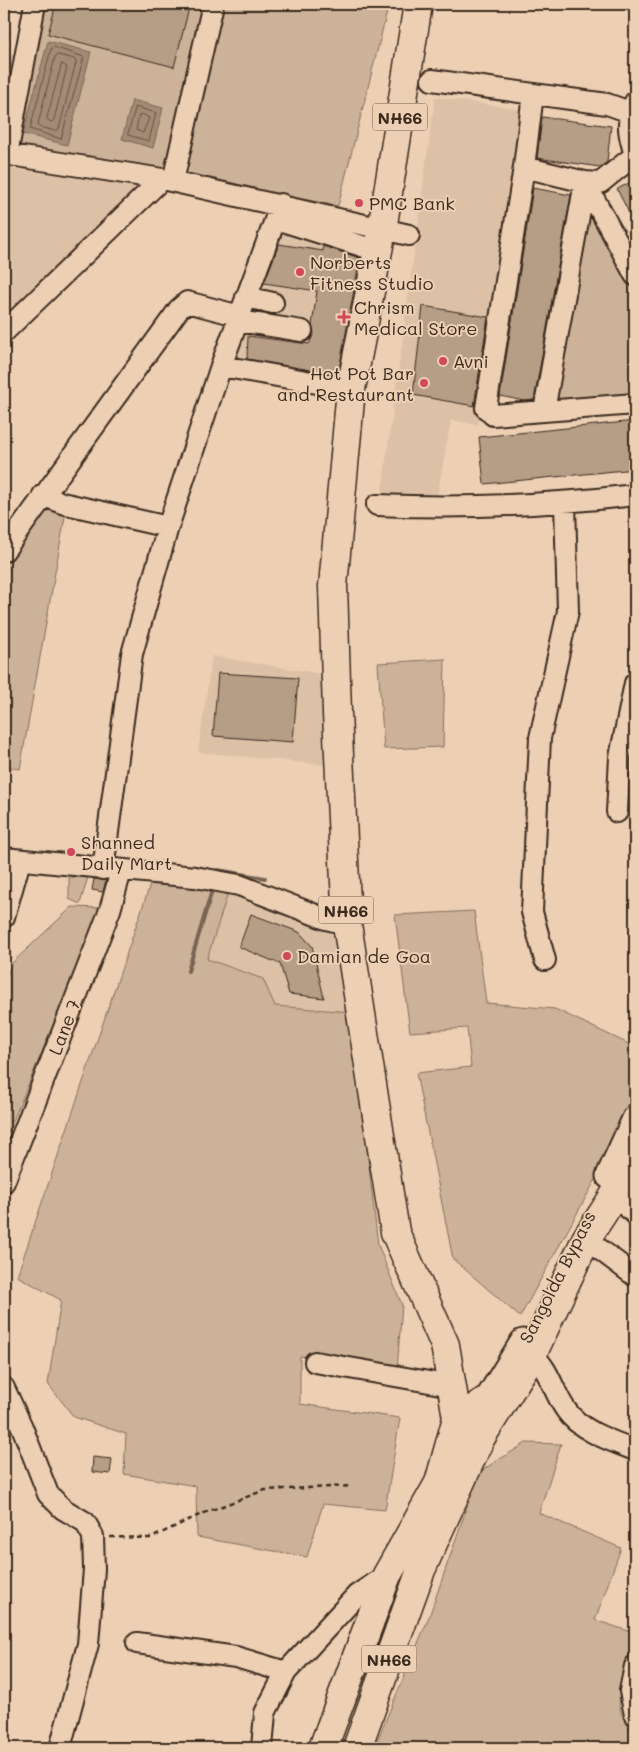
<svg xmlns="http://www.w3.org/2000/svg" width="639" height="1752" font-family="Mali,sans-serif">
  <rect width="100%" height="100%" fill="#edd0b4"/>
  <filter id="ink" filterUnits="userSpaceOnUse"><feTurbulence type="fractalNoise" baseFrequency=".02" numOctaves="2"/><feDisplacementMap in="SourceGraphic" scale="10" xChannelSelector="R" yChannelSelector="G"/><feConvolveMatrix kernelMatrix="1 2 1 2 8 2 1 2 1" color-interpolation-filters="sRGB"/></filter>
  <g filter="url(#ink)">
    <path fill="#dcc1a6" d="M4 54 18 56 4 123Z
      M435 97 524 110 478 425 451 420 437 498H381Z
      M4 168 136 183 140 192 10 310 4 304Z
      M281 220 369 239 338 391 226 372Z
      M212 656 322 674 325 765 198 752Z
      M228 893 328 930 339 941 351 1012 275 1006 263 979 207 959Z"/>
    <path fill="#ccb299" stroke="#846e5c" d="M41 4H389L338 206 177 174 14 147Z
      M585 196 635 290V400L551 406Z
      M42 506 66 511 20 769 4 767V566Z
      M445 659 443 747 384 749 378 663Z
      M69 877H88L80 904 69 899Z
      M151 882 228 893 207 959 263 979 275 1006 351 1012 378 1245 402 1305 397 1370 300 1356V1404L400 1418 385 1510 323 1504 307 1557 197 1537 196 1486 124 1474 126 1434 74 1417 48 1384 61 1300 17 1276Z
      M72 907 103 908 4 1142V982L12 963Z
      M474 911 486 1003 555 1009 635 1047V1089L597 1177 520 1317 453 1259 416 1073 471 1067 467 1028 410 1032 395 915Z
      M526 1443 561 1444 539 1513 621 1548 595 1620 635 1633C635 1670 600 1701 635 1734V1748H374L429 1617 479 1472Z"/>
    <path fill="#a38a74" stroke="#796452" d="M48 41 91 52 67 145 23 134Z
      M132 100 163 108 153 148 122 139Z"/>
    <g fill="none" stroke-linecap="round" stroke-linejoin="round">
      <path stroke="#655040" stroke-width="1" d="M54 47 84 57 61 139 30 129 51 49Z
        M58 55 75 59 76 62 59 129 56 131 39 127 38 124 55 57Z
        M62 64 67 67 54 120 51 122 47 119Z
        M136 107 156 113 149 141 128 135Z
        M142 114 149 118 143 133 136 130 139 116Z"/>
      <path stroke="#796452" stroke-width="4" d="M216 875 218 870 265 878
        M188 971 213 887"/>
    </g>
    <path fill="#b59d86" stroke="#3b2a1e" d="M56 4H190L174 67 48 34Z
      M542 117 611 126 607 162 600 167 537 158Z
      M635 180V225L617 189Z
      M533 188 571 195 534 400 524 401 500 396Z
      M279 244 323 251V246L360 258 338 375 247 359 248 336 309 344 314 333 312 325 317 291 264 283Z
      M423 306 488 317 474 406 413 395Z
      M635 421V469L484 484 479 437Z
      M218 673 298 678 293 742 213 736Z
      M94 879 106 880 103 892 92 890Z
      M251 914 299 932 312 946 324 998 289 994 280 964 239 947Z
      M93 1457 112 1459 110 1474 92 1472Z"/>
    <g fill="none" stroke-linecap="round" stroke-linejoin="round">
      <defs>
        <path id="minor" d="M432 80 607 104 630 112 635 116
          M533 94 524 167 585 182 600 183 635 155C629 136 625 121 635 102
          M4 154 162 179
          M7 155 35 4
          M524 167 486 408 493 415 635 404
          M173 181 213 4
          M585 182 635 275
          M276 219 365 247
          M246 297 273 303
          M239 321 302 331
          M4 332 162 179 409 235
          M221 366 351 389
          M544 411 585 182
          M43 495 62 503 168 527
          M377 505C464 509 549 505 635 495
          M4 551 179 309 187 302 240 316
          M617 812 620 757 635 683
          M4 858 195 877 239 885 326 919 347 924
          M103 869 132 654 168 527 221 366 281 204
          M4 917 20 861
          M545 960 532 912 540 738 568 611 565 503
          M4 1182 110 910 121 871
          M614 1196 635 1214
          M586 1239 635 1276
          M532 1355C550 1369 553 1392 566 1410 580 1431 612 1441 635 1450
          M315 1362 452 1386
          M4 1388 22 1427 48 1494 63 1509 85 1522 93 1536 94 1569 88 1644 60 1748
          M137 1643 236 1657 286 1672
          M635 1666 630 1691 635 1715
          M262 1748 265 1713 286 1672 357 1595 387 1575"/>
        <path id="major" d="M609 1176 635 1119
          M457 1418 489 1397 523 1342"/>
        <path id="highway" d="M418 4 382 230 351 389 333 586 337 713 347 924 395 1232 445 1345 457 1418 480 1439
          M323 1748 387 1575 439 1483 457 1418
          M357 1748 421 1570 480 1439 532 1355 586 1239 614 1196 635 1151"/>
      </defs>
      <use href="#minor" stroke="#3b2a1e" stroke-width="24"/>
      <use href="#major" stroke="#3b2a1e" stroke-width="29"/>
      <use href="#highway" stroke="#3b2a1e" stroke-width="31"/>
      <path stroke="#3b2a1e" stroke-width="2.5" stroke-dasharray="5 4" stroke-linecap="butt" d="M110 1537 151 1538 201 1514 265 1490 352 1486"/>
      <use href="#minor" stroke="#edd0b4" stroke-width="20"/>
      <use href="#major" stroke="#edd0b4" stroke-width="25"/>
      <use href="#highway" stroke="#edd0b4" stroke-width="28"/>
    </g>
  </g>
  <g fill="#d1495b" stroke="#edd0b4" stroke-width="2">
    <circle cx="359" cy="203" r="5"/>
    <circle cx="300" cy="272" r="5"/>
    <path d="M341.5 309.5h5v5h5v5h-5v5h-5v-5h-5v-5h5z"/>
    <circle cx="443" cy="361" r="5"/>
    <circle cx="424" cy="383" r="5"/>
    <circle cx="71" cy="852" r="5"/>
    <circle cx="287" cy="956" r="5"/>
  </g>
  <g text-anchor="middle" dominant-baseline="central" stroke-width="4" stroke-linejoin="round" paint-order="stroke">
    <g fill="#edd0b4" stroke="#705c4b" stroke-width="1">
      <rect x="372.5" y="103.5" width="55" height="27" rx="4"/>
      <rect x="318.5" y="896.5" width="55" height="27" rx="4"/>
      <rect x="361.5" y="1645.5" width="55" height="27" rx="4"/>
    </g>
    <g font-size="16" font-weight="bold" fill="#3b2a1e">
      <text x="400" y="117">NH66</text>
      <text x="346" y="910">NH66</text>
      <text x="389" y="1659">NH66</text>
    </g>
    <g font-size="18" fill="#3b2a1e" stroke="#edd0b4" text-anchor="start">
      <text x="369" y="203">PMC Bank</text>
      <text x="310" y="262">Norberts<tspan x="310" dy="21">Fitness Studio</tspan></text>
      <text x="354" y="307">Chrism<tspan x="354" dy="21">Medical Store</tspan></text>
      <text x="453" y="361">Avni</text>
      <text x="414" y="373" text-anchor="end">Hot Pot Bar<tspan x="414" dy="21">and Restaurant</tspan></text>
      <text x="81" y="842">Shanned<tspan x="81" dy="21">Daily Mart</tspan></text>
      <text x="297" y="956">Damian de Goa</text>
    </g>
    <g font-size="18" fill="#3b2a1e" stroke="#edd0b4">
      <text transform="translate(64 1027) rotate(-69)">Lane 7</text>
      <text transform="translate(557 1277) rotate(-63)">Sangolda Bypass</text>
    </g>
  </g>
  <rect width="639" height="1752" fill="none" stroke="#edd0b4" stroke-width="20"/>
  <rect x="10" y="10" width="619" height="1732" fill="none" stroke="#3b2a1e" stroke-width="2" filter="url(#ink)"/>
</svg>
